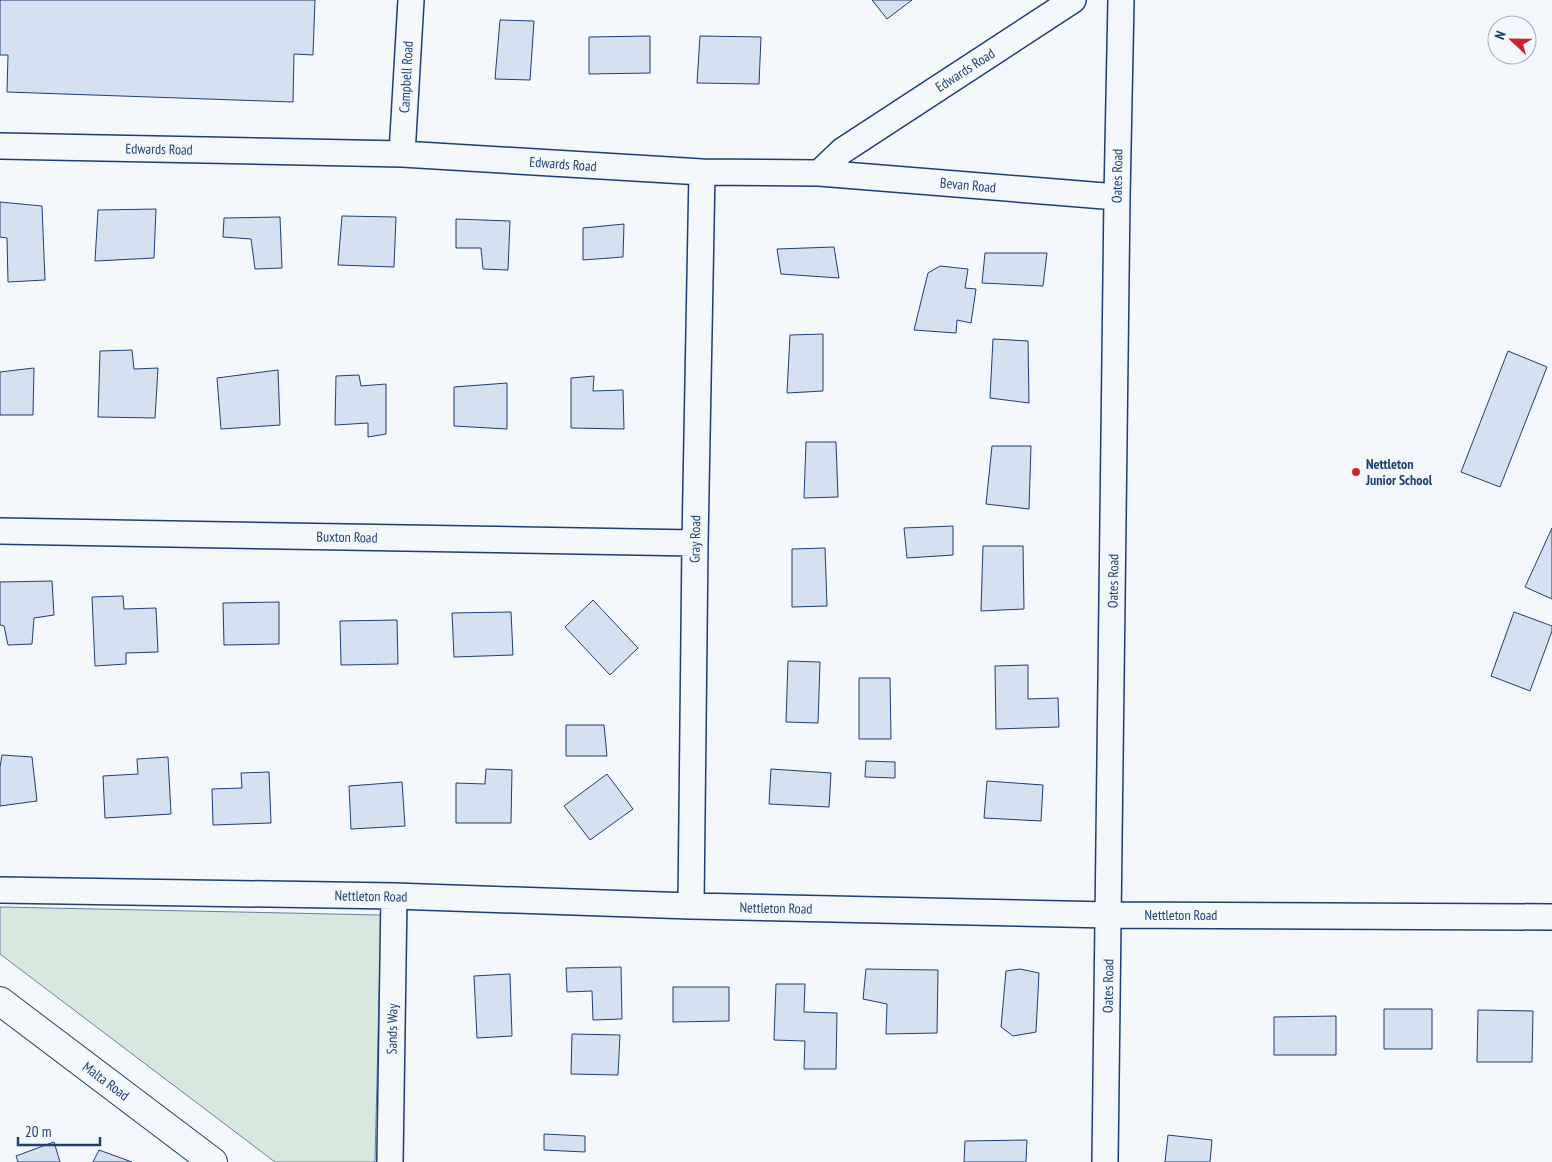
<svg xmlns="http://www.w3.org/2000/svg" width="1552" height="1162" font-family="'PT Sans Narrow',sans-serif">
  <rect width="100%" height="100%" fill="#f4f7fb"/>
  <path fill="#d7e8df" stroke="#687fa3" d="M0 907 381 915 375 1162H275L0 954Z"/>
  <path fill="#d5e0f0" stroke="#1d3f73" d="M0 0H315L313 55 294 54 293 102 7 92 8 55H0Z
    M872 0H912L887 19Z
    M500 20 534 21 530 80 495 79Z
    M650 36V73L589 74V37Z
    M700 36 761 37 759 84 697 83Z
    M0 202 42 206 45 280 8 282 7 238 0 237Z
    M156 209 154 258 95 261 98 210Z
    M342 216 396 217 394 267 338 265Z
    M280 217 282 268 255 269 251 239 223 237 224 218Z
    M456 219 510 221 508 270 483 269 481 248H456Z
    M624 224 623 257 583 260V228Z
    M834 247 839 278 781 274 777 249Z
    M985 253H1047L1043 286 982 283Z
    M940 266 968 269 965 288 976 289 971 323 957 320 956 333 914 330 928 273Z
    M823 334V391L787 393 790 335Z
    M993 339 1028 341 1029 403 990 398Z
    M132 350 134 369 158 368 155 418 98 417 100 351Z
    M1508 351 1547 367 1500 487 1461 472Z
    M34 368 33 415H0V372Z
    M278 370 280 425 221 429 217 378Z
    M359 375 361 386 386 384V434L368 437V423L335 425 336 376Z
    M594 376 593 391 623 390 624 429 571 428V378Z
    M507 383V429L454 426V387Z
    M806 442H836L838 497 804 498Z
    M992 446H1031L1029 509 986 504Z
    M953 526V555L907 558 904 528Z
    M1552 528V599L1525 587Z
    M983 546H1023L1024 609 981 611Z
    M825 548 827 606 792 607V549Z
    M52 581 54 615 34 618 32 644 8 645 4 626 0 625V582Z
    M123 596 124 609 156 608 158 652 126 653V664L95 666 92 597Z
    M593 600 638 648 610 675 565 627Z
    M279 602V644L224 645 223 603Z
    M511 612 513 655 454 657 452 613Z
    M1514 612 1552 626V631L1530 691 1491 676Z
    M397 620 398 664 341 665 340 621Z
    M788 661 820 662 818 723 786 722Z
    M1028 665V699L1058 698 1059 727 996 729 995 666Z
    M859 678H890L891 739H859Z
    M566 725H604L607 756H566Z
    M2 755 32 757 37 801 0 806V767Z
    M168 757 171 814 105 818 103 776 138 774 137 759Z
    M866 761 895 762V778L865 777Z
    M486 769 512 770 511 823H456V783L485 784Z
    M771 769 831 773 829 807 769 804Z
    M269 772 271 823 213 825 212 789 242 788 241 773Z
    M607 774 633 809 590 840 564 806Z
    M987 781 1043 785 1041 821 984 818Z
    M402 782 405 826 351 829 349 786Z
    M621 967 622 1019 593 1020 592 991 567 992 566 968Z
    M866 969 938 970 937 1033 886 1034 887 1004 863 999Z
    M1020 969 1039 973 1036 1032 1013 1036 1001 1027 1006 971Z
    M510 974 512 1036 477 1038 474 976Z
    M776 984H805L804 1012 837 1013 836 1069H804L805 1041 774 1040Z
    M673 987H729V1021L673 1022Z
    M1384 1009H1432V1049H1384Z
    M1478 1010 1533 1011 1532 1062H1477Z
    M1336 1016V1055H1274V1017Z
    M572 1034 620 1035 618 1075 571 1074Z
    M544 1134 585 1136V1152L544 1150Z
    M1168 1135 1212 1140 1210 1162H1165Z
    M1027 1140 1026 1162H964L965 1141Z
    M54 1142 60 1162H18L16 1156Z
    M99 1150 132 1162H93Z"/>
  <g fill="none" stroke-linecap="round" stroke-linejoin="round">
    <defs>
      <path id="minor" d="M0 146 402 154 702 172 819 173 842 151 1073 0
        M402 154 411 0
        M819 173 1117 197
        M0 531 695 543
        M0 890 394 896 691 906 1109 915 1552 917
        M691 906 695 543 702 172
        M390 1162 394 896
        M1105 1162 1117 197 1121 0"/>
      <path id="tertiary" d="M0 1001 213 1162"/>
    </defs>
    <use href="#minor" stroke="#1d3f73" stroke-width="28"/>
    <use href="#tertiary" stroke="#1d3f73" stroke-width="30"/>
    <use href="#minor" stroke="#f4f7fb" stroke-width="25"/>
    <use href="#tertiary" stroke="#f4f7fb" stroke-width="28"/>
  </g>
  <circle fill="#c62828" stroke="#f4f7fb" stroke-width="2" cx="1356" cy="472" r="5"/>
  <g text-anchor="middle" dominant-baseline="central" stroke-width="4" stroke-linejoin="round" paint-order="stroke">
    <g font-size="14" fill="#1d3f73" stroke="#f4f7fb">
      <text transform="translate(965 70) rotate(-33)">Edwards Road</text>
      <text transform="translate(406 77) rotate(-87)">Campbell Road</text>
      <text transform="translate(159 149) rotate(1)">Edwards Road</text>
      <text transform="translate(563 164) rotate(4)">Edwards Road</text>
      <text transform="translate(1117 176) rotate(-89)">Oates Road</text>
      <text transform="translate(968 185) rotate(5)">Bevan Road</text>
      <text transform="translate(347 537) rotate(1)">Buxton Road</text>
      <text transform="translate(695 539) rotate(-89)">Gray Road</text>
      <text transform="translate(1113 581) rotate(-89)">Oates Road</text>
      <text transform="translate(371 896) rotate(1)">Nettleton Road</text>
      <text transform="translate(776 908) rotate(1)">Nettleton Road</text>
      <text x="1181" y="915">Nettleton Road</text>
      <text transform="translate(1108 986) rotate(-89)">Oates Road</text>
      <text transform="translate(392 1029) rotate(-89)">Sands Way</text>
      <text transform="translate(106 1081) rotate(37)">Malta Road</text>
    </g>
    <g font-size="14" font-weight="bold" fill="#1d3f73" stroke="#f4f7fb" text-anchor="start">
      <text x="1366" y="464">Nettleton<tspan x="1366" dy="16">Junior School</tspan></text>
    </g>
  </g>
  <g transform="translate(1512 40) rotate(292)"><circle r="24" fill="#f4f7fb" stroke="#9eadc5"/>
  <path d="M0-4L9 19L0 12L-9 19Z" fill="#c62828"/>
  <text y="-8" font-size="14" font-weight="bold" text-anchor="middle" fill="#1d3f73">N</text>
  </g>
  <path d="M18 1137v8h82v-8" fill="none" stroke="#1d3f73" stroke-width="2.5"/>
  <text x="25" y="1137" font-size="15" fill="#1d3f73" stroke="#f4f7fb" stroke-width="4" paint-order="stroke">20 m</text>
</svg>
